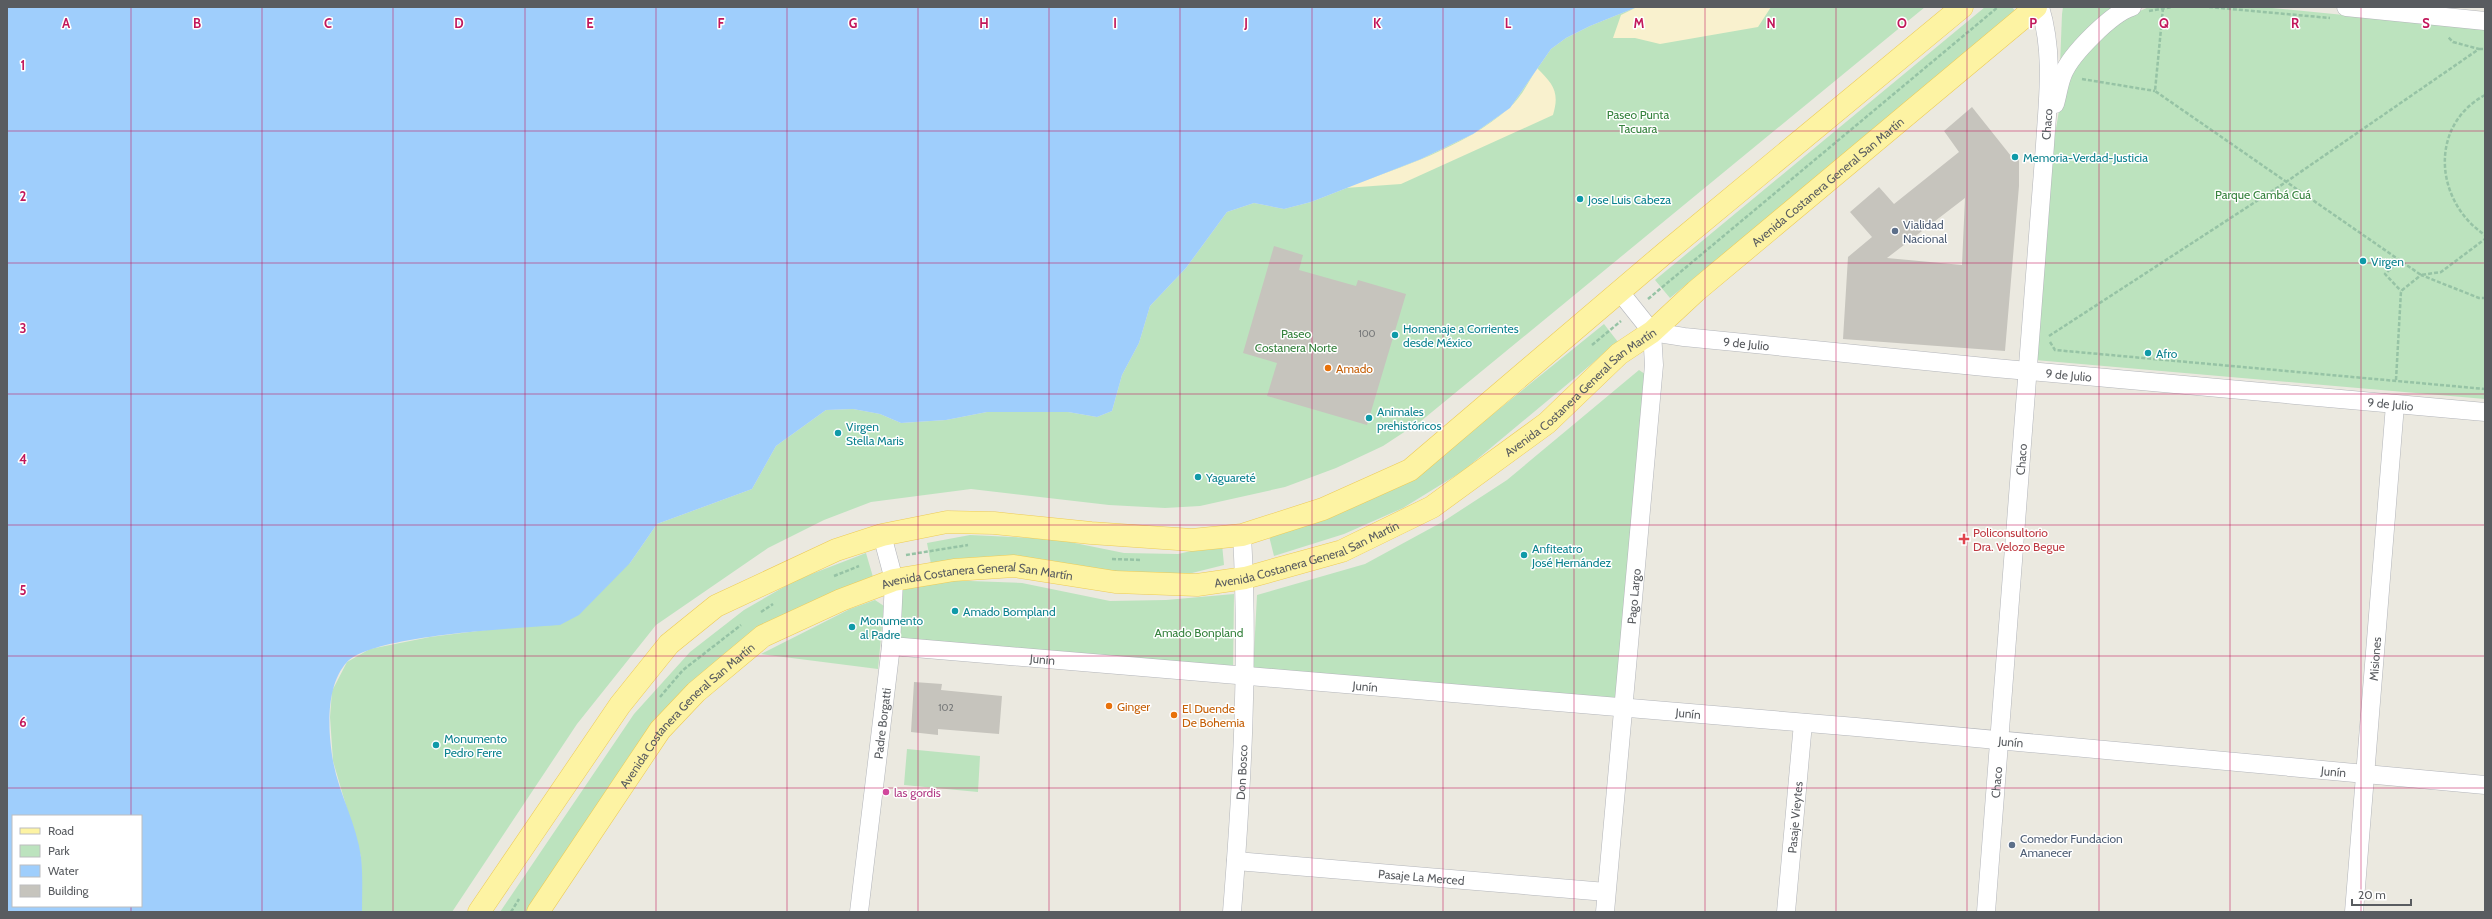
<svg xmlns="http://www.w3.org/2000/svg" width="2492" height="919" font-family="Cabin,sans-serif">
  <rect width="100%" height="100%" fill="#ebe9e0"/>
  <path fill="#bce3be" d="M1637 7H1925L1421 421 1383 446 1336 468 1285 487 1200 506 1165 508 1109 505 971 489 871 502 824 520 768 548 656 625 577 724 452 912H362L361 857 333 761 330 717 332 691 347 662 370 649 430 637 494 629 630 563 657 524 752 489 776 446 826 410 853 409 880 414 901 423 946 420 987 412H1068L1097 417 1112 411 1122 375 1139 343 1150 306 1186 268 1227 212 1254 203 1284 209 1311 202 1421 159 1473 134 1510 108 1551 49 1566 38 1590 26Z
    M1985 7H2012L2016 12 1670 298 1655 280Z
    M2063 7H2119L2060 66 2062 14Z
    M2149 7H2262L2485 29V399L2035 360 2053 145 2062 94 2076 64 2119 20Z
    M1604 324 1618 342 1463 471 1403 508 1344 534 1274 556 1269 536 1430 465Z
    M1639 370 1648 376 1617 702 1253 672 1257 595 1365 564 1444 521 1507 480Z
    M970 535 1055 539 1124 553 1178 554 1222 544 1224 565 1188 574 931 564 927 543Z
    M866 553 873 577 801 606 744 639 657 721 527 912H500L634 714 690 652 744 610 796 580Z
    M943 580 1022 583 1110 601 1166 600 1234 594 1233 669 897 638 901 585Z
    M875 600 884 606 878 669 761 654 850 609Z
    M907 749 980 756 978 792 904 785Z"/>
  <path fill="#f9f1ce" d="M1637 7H1771L1758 27 1660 44 1635 38H1613L1621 15Z
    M1537 68C1553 84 1560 92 1553 115L1401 184 1345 188C1400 167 1464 148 1509 108 1521 98 1529 81 1537 68Z"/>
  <path fill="#9fcefc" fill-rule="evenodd" d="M7 7H1637L1590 26 1566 38 1551 49 1510 108 1473 134 1421 159 1311 202 1284 209 1254 203 1227 212 1186 268 1150 306 1139 343 1122 375 1112 411 1097 417 1068 412H987L946 420 901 423 880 414 853 409 826 410 776 446 752 489 657 524 630 563 579 615 560 625C519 628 372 635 347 662 325 686 328 732 333 761 339 794 357 825 361 857 363 875 362 894 362 912H7ZM13 816H141V906H13Z"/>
  <path fill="#c6c4bd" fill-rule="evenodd" d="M1972 107 2011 156 2019 157V186L2005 351 1843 339 1848 257 1872 237 1850 212 1879 187 1894 204 1959 152 1944 131ZM1965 198 1962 265 1887 258Z
    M1274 246 1303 255 1299 270 1356 286 1358 280 1406 294 1367 425 1267 396 1277 363 1243 353Z
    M914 682 942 684 941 690 1002 696 999 734 938 729V735L911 732Z"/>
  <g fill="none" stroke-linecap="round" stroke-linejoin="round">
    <defs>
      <g id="street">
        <path d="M2346 7 2485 21"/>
        <path d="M2055 104C2058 94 2059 83 2063 74 2071 54 2112 13 2132 7"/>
        <path id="s1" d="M1652 332 1684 337 1995 368 2485 412"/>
        <path id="s2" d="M891 646 1856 727 2485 785"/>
        <path id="s3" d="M1236 861 1606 892"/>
        <path id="s4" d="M859 912 891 646 894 580 882 535"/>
        <path id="s5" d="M1232 912C1242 787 1249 661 1242 535"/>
        <path id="s6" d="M1605 912 1654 365 1652 332 1620 292"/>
        <path id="s7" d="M1786 912 1803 723"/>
        <path id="s8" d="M1986 912 2045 145C2048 97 2054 53 2040 7"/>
        <path id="s9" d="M2354 912 2395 405"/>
      </g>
      <g id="primary">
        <path d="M479 912 620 705 669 644 716 606 836 550 882 535 947 522 994 523 1091 533 1192 540 1242 535 1323 509 1410 470 1666 252 1962 7"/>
        <path id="s10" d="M538 912 660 730 696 692 763 636 841 600 894 580 954 570 1014 566 1115 582 1197 585 1245 578 1342 551 1432 507 1547 423 1619 354 1652 332 1696 291 2036 7"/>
      </g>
    </defs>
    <use href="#street" stroke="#b3b5ba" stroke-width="19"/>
    <use href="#primary" stroke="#edcb57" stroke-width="23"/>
    <path stroke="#96c3a5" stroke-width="2.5" stroke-dasharray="4 2" stroke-linecap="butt" d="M2209 7 2330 18
      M2163 8 2155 91 2421 275 2441 272 2485 239
      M2149 11 2172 7
      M2479 49H2485
      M2082 79 2155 91
      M2485 95C2428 126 2435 202 2485 235
      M2399 261 2385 274 2401 291
      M1648 299 1998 7
      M2049 336 2286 182 2479 49 2453 42 2448 37
      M2050 342 2055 350 2485 389
      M1592 345 1621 321
      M2396 380 2401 291 2421 275 2479 298H2485
      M906 555 968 545
      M1112 559 1141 560
      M834 576 859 566
      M761 612 773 604
      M660 697 683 670 741 625
      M511 912 519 899"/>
    <use href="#street" stroke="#fff" stroke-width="18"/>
    <use href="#primary" stroke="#fdf3a3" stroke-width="22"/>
  </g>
  <path fill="none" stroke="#c2185b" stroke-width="1" stroke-opacity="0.55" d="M131 7V816M262 7V912M393 7V912M525 7V912M656 7V912M787 7V912M918 7V912M1049 7V912M1180 7V912M1312 7V912M1443 7V912M1574 7V912M1705 7V912M1836 7V912M1967 7V912M2099 7V912M2230 7V912M2361 7V912M7 131H2485M7 263H2485M7 394H2485M7 525H2485M7 656H2485M7 788H2485M131 906V912"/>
  <g fill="#0f9aa8" stroke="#fff" stroke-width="1.5">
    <circle cx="2015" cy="157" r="4"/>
    <circle cx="1580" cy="199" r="4"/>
    <circle cx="2363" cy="261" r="4"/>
    <circle cx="1395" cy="335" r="4"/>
    <circle cx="2148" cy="353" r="4"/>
    <circle cx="1369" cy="418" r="4"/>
    <circle cx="838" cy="433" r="4"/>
    <circle cx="1198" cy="477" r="4"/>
    <circle cx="1524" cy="555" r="4"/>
    <circle cx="955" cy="611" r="4"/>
    <circle cx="852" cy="627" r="4"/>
    <circle cx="436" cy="745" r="4"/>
  </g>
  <g fill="#5c6f8a" stroke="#fff" stroke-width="1.5">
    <circle cx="1895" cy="231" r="4"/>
    <circle cx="2012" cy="845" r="4"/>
  </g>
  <g fill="#e8710a" stroke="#fff" stroke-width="1.5">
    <circle cx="1328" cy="368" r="4"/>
    <circle cx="1109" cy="706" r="4"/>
    <circle cx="1174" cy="715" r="4"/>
  </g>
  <path fill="#e0444e" stroke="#fff" stroke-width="1.5" d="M1962 533h4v4h4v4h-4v4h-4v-4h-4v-4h4z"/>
  <circle fill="#d1479c" stroke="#fff" stroke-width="1.5" cx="886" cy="792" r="4"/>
  <g text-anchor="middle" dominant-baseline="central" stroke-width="3" stroke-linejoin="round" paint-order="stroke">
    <g font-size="10" fill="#747677">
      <text x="1367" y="333">100</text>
      <text x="946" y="707">102</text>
    </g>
    <g font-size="12" fill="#36823e" stroke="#fff">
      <text x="1638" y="114">Paseo Punta<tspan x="1638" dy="14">Tacuara</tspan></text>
      <text x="2263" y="194">Parque Cambá Cuá</text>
      <text x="1296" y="333">Paseo<tspan x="1296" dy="14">Costanera Norte</tspan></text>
      <text x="1199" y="632">Amado Bonpland</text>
    </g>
    <g font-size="12" fill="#595c60" stroke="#fff">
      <text stroke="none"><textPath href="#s8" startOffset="790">Chaco</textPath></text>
      <text stroke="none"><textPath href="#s10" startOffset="1569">Avenida Costanera General San Martín</textPath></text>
      <text stroke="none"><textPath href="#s1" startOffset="95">9 de Julio</textPath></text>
      <text stroke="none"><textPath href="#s1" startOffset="419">9 de Julio</textPath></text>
      <text stroke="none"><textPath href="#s10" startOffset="1244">Avenida Costanera General San Martín</textPath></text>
      <text stroke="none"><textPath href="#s1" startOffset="742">9 de Julio</textPath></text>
      <text stroke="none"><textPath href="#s8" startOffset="454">Chaco</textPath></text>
      <text stroke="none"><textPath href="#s10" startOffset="921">Avenida Costanera General San Martín</textPath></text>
      <text stroke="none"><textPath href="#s10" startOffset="585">Avenida Costanera General San Martín</textPath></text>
      <text stroke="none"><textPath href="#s6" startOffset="317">Pago Largo</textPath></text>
      <text stroke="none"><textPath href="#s2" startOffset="152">Junín</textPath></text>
      <text stroke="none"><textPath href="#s9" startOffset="254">Misiones</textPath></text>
      <text stroke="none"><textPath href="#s2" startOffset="476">Junín</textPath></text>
      <text stroke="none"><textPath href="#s2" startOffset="800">Junín</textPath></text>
      <text stroke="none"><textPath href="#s10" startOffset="248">Avenida Costanera General San Martín</textPath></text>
      <text stroke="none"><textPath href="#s4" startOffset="190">Padre Borgatti</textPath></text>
      <text stroke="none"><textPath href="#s2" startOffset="1124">Junín</textPath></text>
      <text stroke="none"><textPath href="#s5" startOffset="140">Don Bosco</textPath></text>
      <text stroke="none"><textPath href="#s2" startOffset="1448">Junín</textPath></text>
      <text stroke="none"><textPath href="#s8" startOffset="130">Chaco</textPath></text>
      <text stroke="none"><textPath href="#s7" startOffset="95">Pasaje Vieytes</textPath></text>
      <text stroke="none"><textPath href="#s3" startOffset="186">Pasaje La Merced</textPath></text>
    </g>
    <g font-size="12" fill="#0d838f" stroke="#fff" text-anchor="start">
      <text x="2023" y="157">Memoria-Verdad-Justicia</text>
      <text x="1588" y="199">Jose Luis Cabeza</text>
      <text x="2371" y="261">Virgen</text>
      <text x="1403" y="328">Homenaje a Corrientes<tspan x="1403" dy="14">desde México</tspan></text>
      <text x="2156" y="353">Afro</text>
      <text x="1377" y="411">Animales<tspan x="1377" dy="14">prehistóricos</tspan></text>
      <text x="846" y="426">Virgen<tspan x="846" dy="14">Stella Maris</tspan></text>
      <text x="1206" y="477">Yaguareté</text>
      <text x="1532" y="548">Anfiteatro<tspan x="1532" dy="14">José Hernández</tspan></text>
      <text x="963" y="611">Amado Bompland</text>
      <text x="860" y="620">Monumento<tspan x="860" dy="14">al Padre</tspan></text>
      <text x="444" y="738">Monumento<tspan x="444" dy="14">Pedro Ferre</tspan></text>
    </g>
    <g font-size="12" fill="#4e5e75" stroke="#fff" text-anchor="start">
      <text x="1903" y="224">Vialidad<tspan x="1903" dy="14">Nacional</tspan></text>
      <text x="2020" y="838">Comedor Fundacion<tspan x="2020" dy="14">Amanecer</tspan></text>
    </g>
    <g font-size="12" fill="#c56008" stroke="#fff" text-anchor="start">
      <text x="1336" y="368">Amado</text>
      <text x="1117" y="706">Ginger</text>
      <text x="1182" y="708">El Duende<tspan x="1182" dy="14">De Bohemia</tspan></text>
    </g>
    <g font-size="12" fill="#be3a42" stroke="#fff" text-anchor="start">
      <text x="1973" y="532">Policonsultorio<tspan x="1973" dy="14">Dra. Velozo Begue</tspan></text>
    </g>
    <g font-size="12" fill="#b23c85" stroke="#fff" text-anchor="start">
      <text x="894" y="792">las gordis</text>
    </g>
  </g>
  <g font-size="13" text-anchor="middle" font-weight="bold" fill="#c2185b" stroke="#fff" stroke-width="3" stroke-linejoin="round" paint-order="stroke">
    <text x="66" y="28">A</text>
    <text x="197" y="28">B</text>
    <text x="328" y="28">C</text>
    <text x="459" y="28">D</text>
    <text x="590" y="28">E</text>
    <text x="721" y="28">F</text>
    <text x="853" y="28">G</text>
    <text x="984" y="28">H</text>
    <text x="1115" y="28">I</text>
    <text x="1246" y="28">J</text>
    <text x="1377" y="28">K</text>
    <text x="1508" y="28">L</text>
    <text x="1639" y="28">M</text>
    <text x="1771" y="28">N</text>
    <text x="1902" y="28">O</text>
    <text x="2033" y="28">P</text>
    <text x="2164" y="28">Q</text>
    <text x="2295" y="28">R</text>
    <text x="2426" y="28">S</text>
    <text x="23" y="70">1</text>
    <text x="23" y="201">2</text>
    <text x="23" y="333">3</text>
    <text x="23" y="464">4</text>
    <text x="23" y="595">5</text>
    <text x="23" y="727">6</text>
  </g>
  <rect width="2492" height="919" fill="none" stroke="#595c60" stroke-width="16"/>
  <rect x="12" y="815" width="130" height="92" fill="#ffffff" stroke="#bdbebf"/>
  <rect x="20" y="828" width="20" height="6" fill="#fdf3a3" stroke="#bdbebf"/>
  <text x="48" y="835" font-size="12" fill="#595c60">Road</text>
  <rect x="20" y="845" width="20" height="12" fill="#bce3be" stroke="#bdbebf"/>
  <text x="48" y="855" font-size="12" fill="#595c60">Park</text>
  <rect x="20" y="865" width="20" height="12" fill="#9fcefc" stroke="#bdbebf"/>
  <text x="48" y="875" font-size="12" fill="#595c60">Water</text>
  <rect x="20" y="885" width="20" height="12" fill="#c6c4bd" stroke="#bdbebf"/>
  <text x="48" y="895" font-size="12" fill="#595c60">Building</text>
  <path d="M2352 899v6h59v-6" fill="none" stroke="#595c60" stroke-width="2"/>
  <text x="2358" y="899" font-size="12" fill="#595c60" stroke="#ffffff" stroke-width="3" paint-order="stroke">20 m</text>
</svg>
